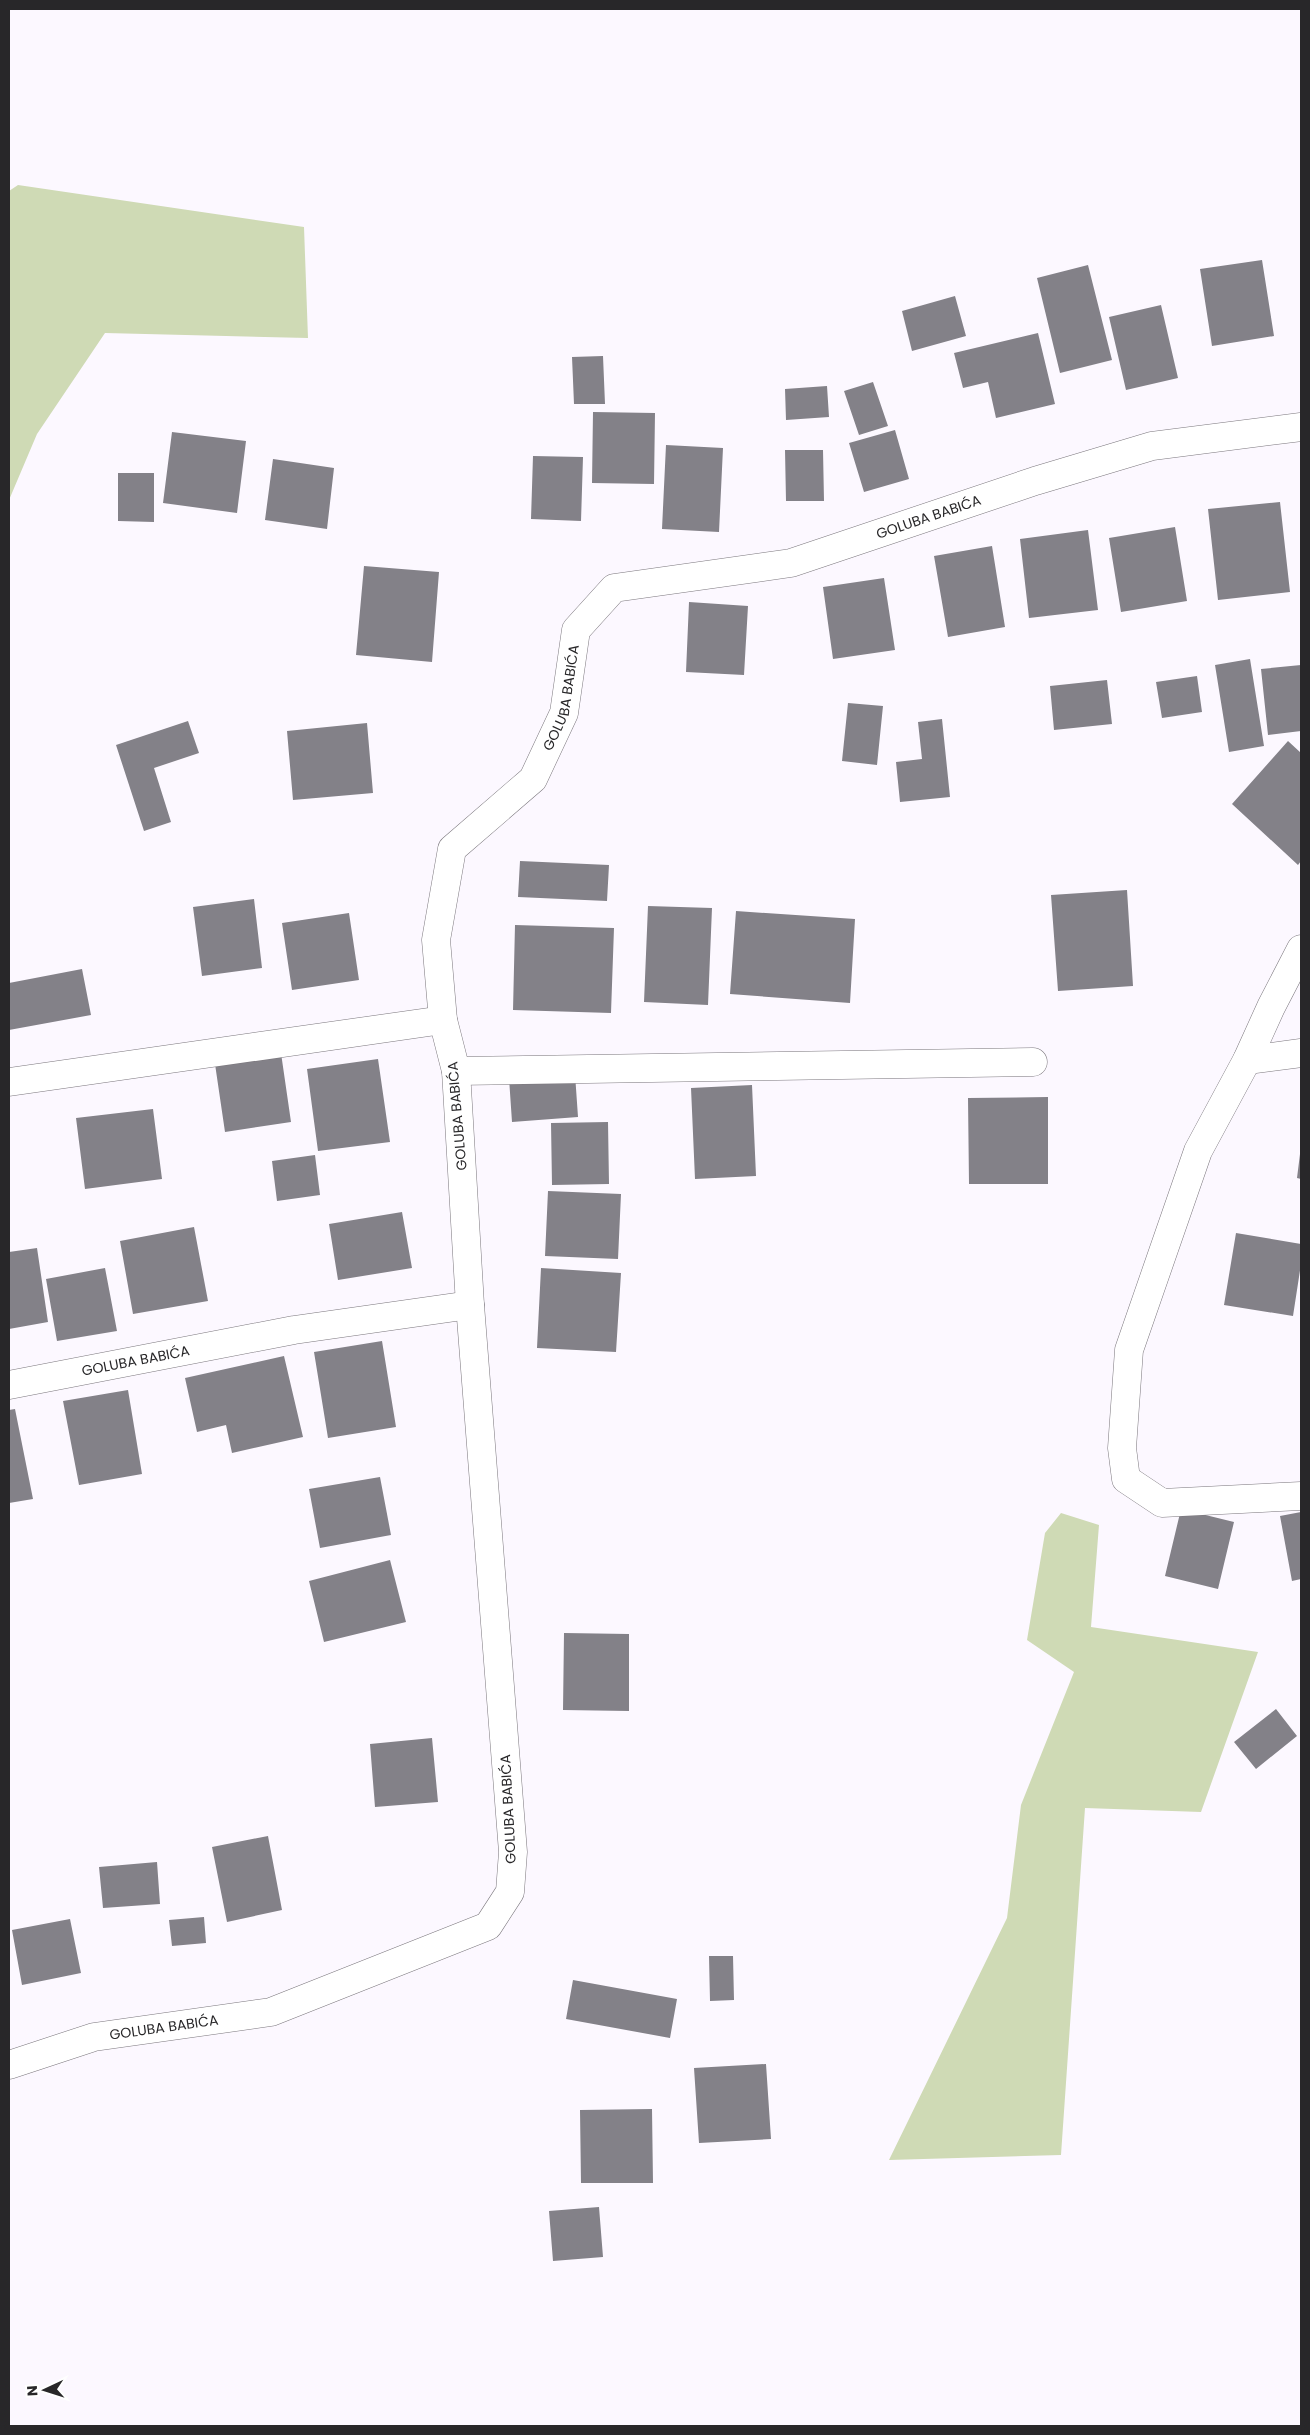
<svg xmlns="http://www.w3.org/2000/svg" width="1310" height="2435" font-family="Poppins,sans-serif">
  <rect width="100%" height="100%" fill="#fcf8ff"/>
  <path fill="#cfdab5" d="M18 185 304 227 308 338 105 333 37 434 9 500V191Z
    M1061 1513 1099 1525 1091 1627 1258 1652 1201 1812 1085 1808 1061 2155 889 2160 1007 1918 1021 1805 1074 1672 1027 1640 1045 1533Z"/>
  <path fill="#838188" d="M1262 260 1274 336 1212 346 1200 269Z
    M1088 265 1112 360 1060 373 1037 278Z
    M955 296 966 336 912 351 902 311Z
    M1161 305 1178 378 1126 390 1109 317Z
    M1038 333 1055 404 996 418 988 382 963 388 954 353Z
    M603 356 605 404H574L572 357Z
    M873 382 888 426 859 435 844 391Z
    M827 386 829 417 786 420 785 389Z
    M593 412 655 413 654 484 592 483Z
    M895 430 909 479 864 492 849 443Z
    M172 432 246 441 237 513 163 503Z
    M666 445 723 448 719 532 662 529Z
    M785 450H823L824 501H786Z
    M533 456 583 457 581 521 531 519Z
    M273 459 334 468 327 529 265 520Z
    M118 473H154V522L118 521Z
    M1280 502 1290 592 1218 600 1208 509Z
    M1175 527 1187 601 1121 612 1109 538Z
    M1088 530 1098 610 1029 618 1020 539Z
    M992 546 1005 627 948 637 934 556Z
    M364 566 439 572 432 662 356 655Z
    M884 578 895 650 833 659 823 587Z
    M689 602 748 606 744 675 686 672Z
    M1250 659 1264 746 1229 752 1215 665Z
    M1301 665V731L1268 735 1261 669Z
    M1197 676 1202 712 1162 718 1156 682Z
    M1107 680 1112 724 1054 730 1050 686Z
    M848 703 883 706 877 765 842 761Z
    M942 719 950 797 900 802 896 762 922 759 918 722Z
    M188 721 199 753 154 768 171 822 144 831 116 745Z
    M367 723 373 793 293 800 287 731Z
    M1288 741 1301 753V861L1298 865 1232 804Z
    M520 861 609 865 607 901 518 897Z
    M1127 890 1133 986 1058 991 1051 895Z
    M254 899 262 968 202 976 193 907Z
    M648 906 712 908 708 1005 644 1002Z
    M736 911 855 919 850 1003 730 994Z
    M349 913 359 980 292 990 282 923Z
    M515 925 614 928 611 1013 513 1010Z
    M82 969 91 1015 9 1030V983Z
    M281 1053 291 1122 225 1132 215 1064Z
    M378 1059 390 1142 318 1151 307 1069Z
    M575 1074 578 1117 512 1122 509 1078Z
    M752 1085 756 1176 695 1179 691 1088Z
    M1048 1097V1184H969L968 1098Z
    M153 1109 162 1179 85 1189 76 1118Z
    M608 1122 609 1184 552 1185 551 1123Z
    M1300 1154H1301V1179L1297 1178Z
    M315 1155 320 1195 277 1201 272 1161Z
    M548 1191 621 1194 618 1259 545 1256Z
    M402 1212 412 1268 338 1280 329 1224Z
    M194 1227 208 1301 133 1314 120 1241Z
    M1236 1233 1301 1244V1264L1293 1316 1224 1305Z
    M37 1248 48 1322 9 1329V1252Z
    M105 1268 117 1331 57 1341 46 1279Z
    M541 1268 621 1273 616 1352 537 1348Z
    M382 1341 396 1427 328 1438 314 1352Z
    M284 1356 303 1437 232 1453 226 1425 197 1432 185 1378Z
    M128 1390 142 1474 79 1485 63 1401Z
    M15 1409 33 1499 9 1503V1410Z
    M380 1477 391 1535 320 1548 309 1489Z
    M1181 1509 1234 1522 1218 1589 1165 1576Z
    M1301 1512V1579L1292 1581 1280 1516Z
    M390 1560 406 1622 324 1642 309 1581Z
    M564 1633 629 1634V1711L563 1710Z
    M1276 1709 1297 1736 1256 1769 1234 1742Z
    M432 1738 438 1802 375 1807 370 1744Z
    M268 1836 282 1910 227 1922 212 1847Z
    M157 1862 160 1904 103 1908 99 1867Z
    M204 1917 206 1943 172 1946 169 1920Z
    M70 1919 81 1973 22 1985 12 1930Z
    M709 1956H733L734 2000 710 2001Z
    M573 1980 677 1999 670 2038 566 2019Z
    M766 2064 771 2139 699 2143 694 2068Z
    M652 2109 653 2183H581L580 2110Z
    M599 2207 603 2257 553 2261 549 2211Z"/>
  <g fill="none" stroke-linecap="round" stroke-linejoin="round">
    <defs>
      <g id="street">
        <path d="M1301 949 1271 1007 1247 1060 1198 1151 1129 1350 1122 1448 1126 1479 1162 1503 1301 1496"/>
        <path d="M1247 1060 1301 1053"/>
        <path d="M456 1071 1033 1062"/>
        <path d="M9 1082 443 1020"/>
        <path id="s1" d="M9 1385 294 1330 470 1305"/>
        <path id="s2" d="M9 2065 94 2037 271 2012 488 1926 510 1892 513 1852 470 1305 456 1071 443 1020 436 940 452 849 533 779 564 713 576 630 614 588 791 563 1035 481 1152 446 1301 427"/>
      </g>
    </defs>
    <use href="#street" stroke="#7b777d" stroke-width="29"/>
    <use href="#street" stroke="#fff" stroke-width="28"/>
  </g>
  <g text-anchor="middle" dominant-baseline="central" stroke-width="5" stroke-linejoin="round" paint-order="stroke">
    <g font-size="14" fill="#282729" stroke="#fff">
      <text stroke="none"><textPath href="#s2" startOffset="2235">GOLUBA BABIĆA</textPath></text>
      <text stroke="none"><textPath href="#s2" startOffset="1785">GOLUBA BABIĆA</textPath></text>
      <text transform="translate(457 1116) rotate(-95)">GOLUBA BABIĆA</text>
      <text stroke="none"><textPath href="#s1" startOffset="129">GOLUBA BABIĆA</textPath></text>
      <text transform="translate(508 1809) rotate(-93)">GOLUBA BABIĆA</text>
      <text stroke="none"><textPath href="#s2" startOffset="160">GOLUBA BABIĆA</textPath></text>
    </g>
  </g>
  <rect width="1310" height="2435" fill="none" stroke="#282729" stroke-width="20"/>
  <g transform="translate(45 2390) rotate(266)" stroke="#ffffff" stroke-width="4" paint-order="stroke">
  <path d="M0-4L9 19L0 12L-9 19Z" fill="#282729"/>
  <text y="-8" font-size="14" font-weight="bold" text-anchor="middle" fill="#282729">N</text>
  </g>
</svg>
